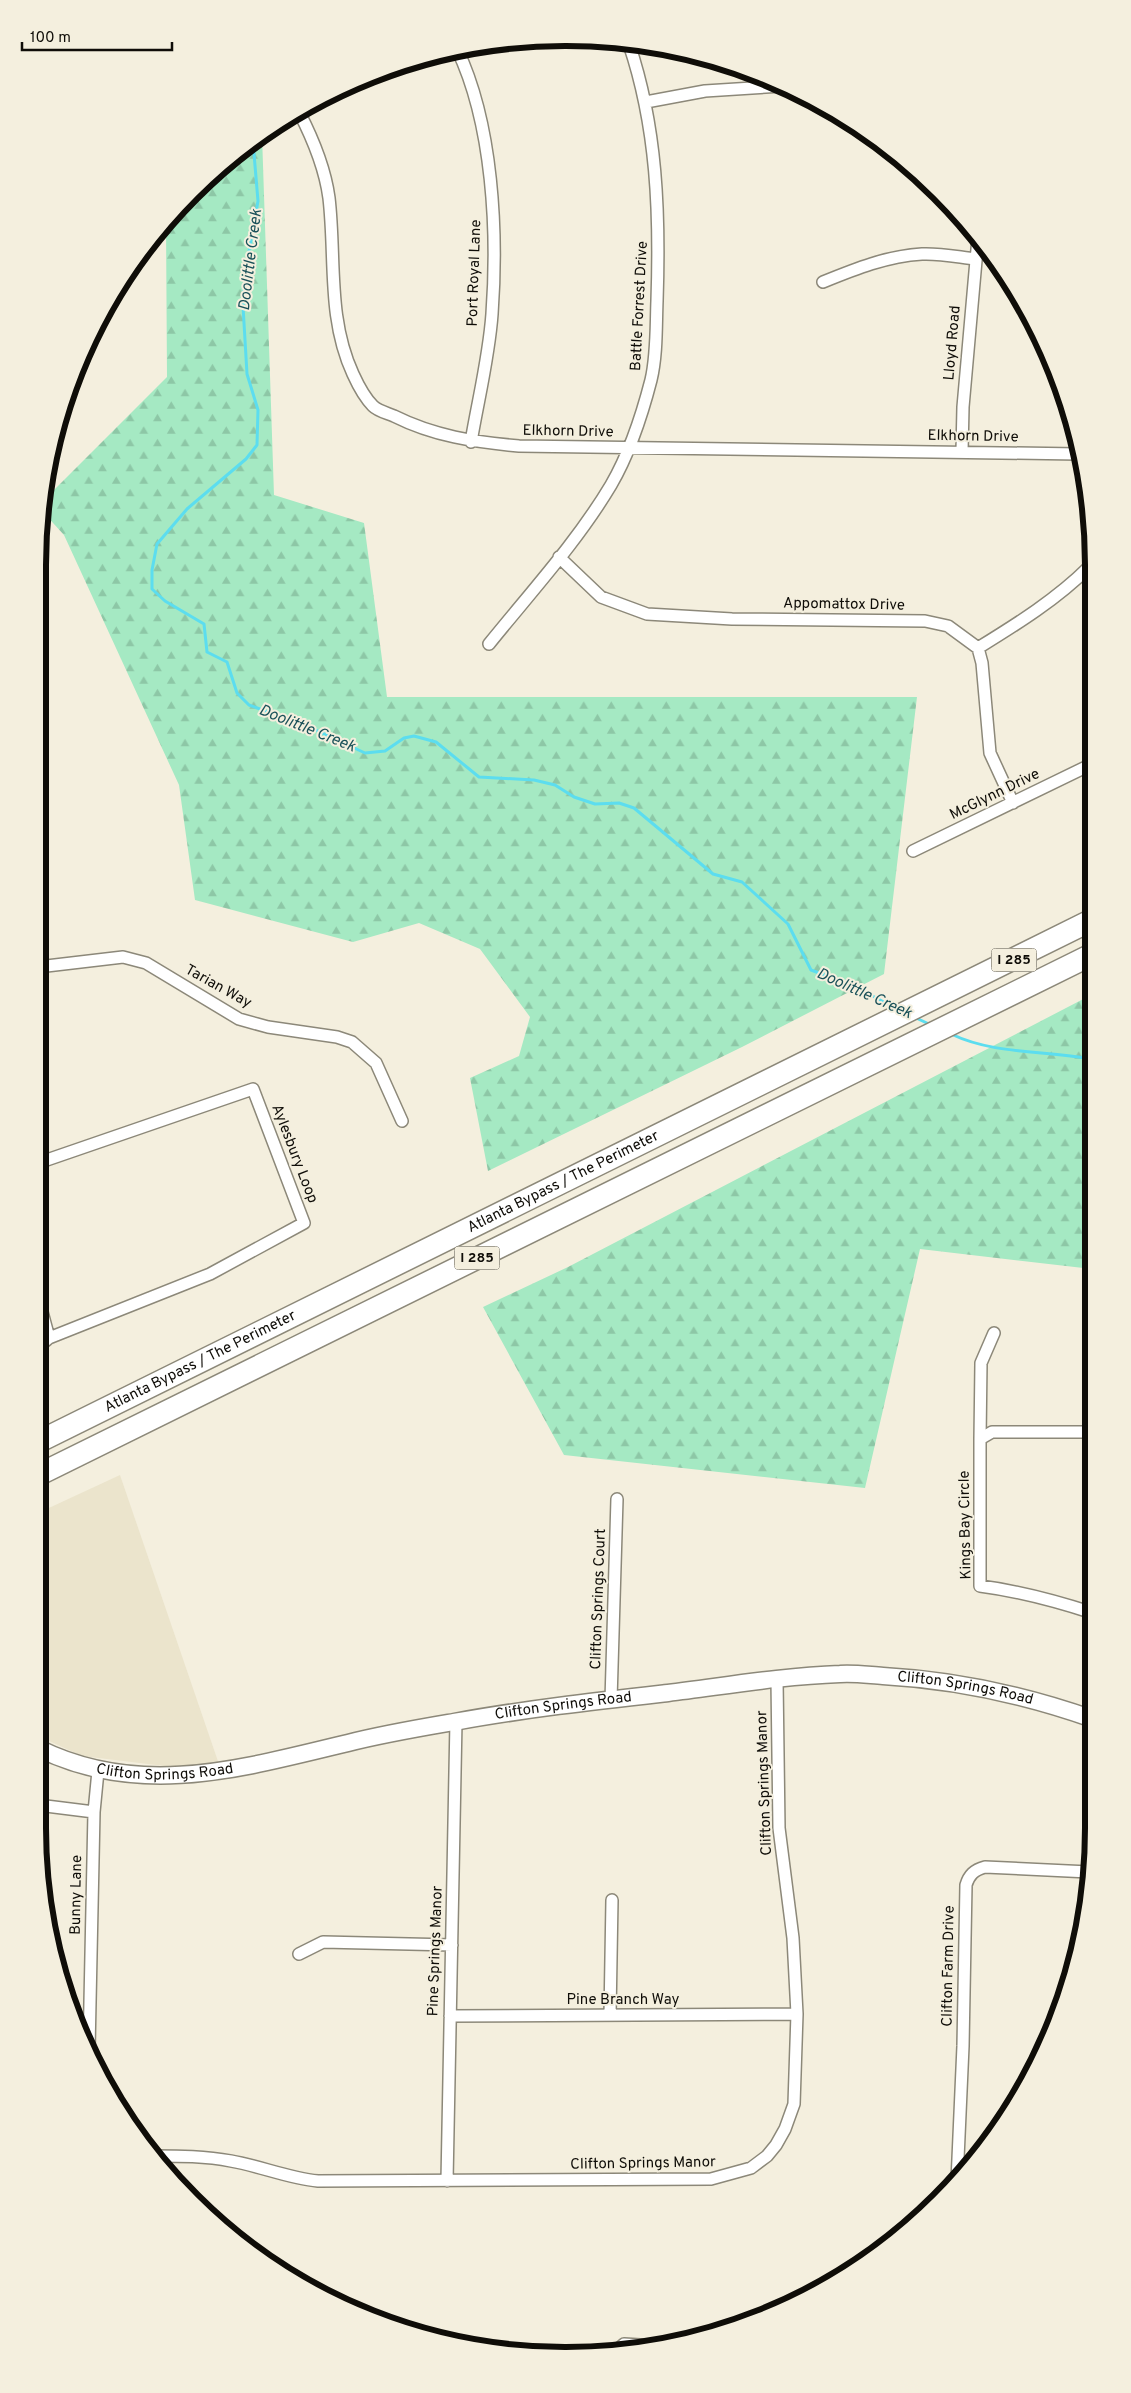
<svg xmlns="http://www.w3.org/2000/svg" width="1131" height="2393" font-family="Overpass,sans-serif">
  <defs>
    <pattern id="forest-firs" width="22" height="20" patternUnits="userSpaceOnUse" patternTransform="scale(1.25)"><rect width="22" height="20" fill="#a5e9c3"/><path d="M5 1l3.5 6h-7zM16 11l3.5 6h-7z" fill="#8dc7a6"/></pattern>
  </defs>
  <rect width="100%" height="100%" fill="#f4efde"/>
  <path fill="#ebe4cc" d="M120 1475 222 1773 82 1756 38 1736V1513Z"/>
  <path fill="url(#forest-firs)" d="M262 135 274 495 364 523 387 697H917L884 974 742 1047 488 1171 470 1078 519 1056 530 1017 480 949 419 923 353 942 195 900 179 785 64 535 43 512 44 500 167 377 166 224 192 192Z
    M1091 995 1092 1269 920 1249 865 1488 564 1455 483 1307 568 1267Z"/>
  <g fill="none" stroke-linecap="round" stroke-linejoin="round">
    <path stroke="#5cddef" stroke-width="3" d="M253 142 258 201 245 274 243 306 247 374 258 410 257 445 246 459 187 509 157 544 152 570V589L165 601 204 624 207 652 227 662 237 693 249 705 305 725 365 753 385 751 404 738 414 736 436 742 479 777 534 780 555 785 574 797 595 804 619 803 634 808 713 874 742 882 788 924 811 970 852 985 895 1008
      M914 1017 931 1025
      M951 1034C995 1055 1044 1050 1091 1059"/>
    <defs>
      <path id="street" d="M457 49C493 124 498 232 492 314 489 357 478 400 471 442
        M646 102 705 91 782 86
        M299 112C313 139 325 168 329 198 336 258 327 318 353 374 358 385 365 398 373 406 378 411 387 413 394 416 434 436 474 442 519 446L1078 454
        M823 282C855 269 887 256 922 254 939 253 958 257 976 259
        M79 361 86 353 89 342
        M962 451 963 407 978 238
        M559 557 601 597 647 614 732 619 925 621 948 626 978 648 982 663 990 753 1013 803
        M489 644C531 592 577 542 611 485 629 454 642 415 651 380 657 355 656 326 657 301 660 213 657 127 629 44
        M978 648C1017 624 1057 599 1089 567
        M913 851 1090 765
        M38 967 123 957 146 963 239 1019 268 1027 337 1037 352 1042 376 1063 402 1121
        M38 1297 49 1338
        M38 1347 49 1338 210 1274 304 1223 253 1089 38 1163
        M1092 1432H992L980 1439V1586C1019 1591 1056 1601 1093 1613
        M980 1439 981 1363 994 1333
        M611 1700 617 1499
        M38 1805 94 1812
        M299 1954 323 1942 452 1945
        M610 2015 612 1900
        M450 2016 797 2014
        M89 2050 94 1812 98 1771
        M154 2156C180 2156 205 2156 231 2161 260 2166 288 2178 318 2181L711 2179 751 2168 767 2156 776 2145 785 2129 794 2104 797 2014 793 1938 779 1828 777 1680
        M447 2181 456 1721
        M957 2181 963 2046 966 1885C969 1875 974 1870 985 1867L1089 1872
        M615 2352 624 2344 657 2346"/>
      <g id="secondary">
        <path id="s1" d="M38 1748C140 1799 243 1768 348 1743 383 1734 419 1728 454 1722 525 1709 597 1701 668 1693 725 1686 782 1676 840 1674 854 1673 868 1675 883 1676 955 1680 1025 1695 1093 1719"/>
      </g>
      <g id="highway">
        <path id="s2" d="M38 1442 1090 921"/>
        <path d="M38 1475 1091 955"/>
      </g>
    </defs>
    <use href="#street" stroke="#8c8879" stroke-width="14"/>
    <use href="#secondary" stroke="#8c8879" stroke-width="19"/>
    <use href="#highway" stroke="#8c8879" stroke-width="24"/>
    <use href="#street" stroke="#fff" stroke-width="11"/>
    <use href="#secondary" stroke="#fff" stroke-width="16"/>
    <use href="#highway" stroke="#fff" stroke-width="21"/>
  </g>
  <g text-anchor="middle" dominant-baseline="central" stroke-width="4" stroke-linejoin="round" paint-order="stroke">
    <g fill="#f4efde" stroke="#545148" stroke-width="1">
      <rect x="991.5" y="948.5" width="45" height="23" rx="4"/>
      <rect x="454.5" y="1246.5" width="45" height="23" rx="4"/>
    </g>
    <g font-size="14" font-weight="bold" fill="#0f0d08">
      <text x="1014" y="960">I 285</text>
      <text x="477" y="1258">I 285</text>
    </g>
    <g font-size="15" fill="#0f0d08" stroke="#f4efde">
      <text transform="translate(475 273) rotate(-88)">Port Royal Lane</text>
      <text transform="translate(640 306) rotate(-87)">Battle Forrest Drive</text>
      <text transform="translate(953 343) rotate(-85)">Lloyd Road</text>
      <text transform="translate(568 432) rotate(1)">Elkhorn Drive</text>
      <text transform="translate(973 437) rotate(1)">Elkhorn Drive</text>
      <text transform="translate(844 605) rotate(1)">Appomattox Drive</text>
      <text transform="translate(995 795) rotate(-26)">McGlynn Drive</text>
      <text transform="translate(218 987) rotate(29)">Tarian Way</text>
      <text transform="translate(294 1154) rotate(69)">Aylesbury Loop</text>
      <text stroke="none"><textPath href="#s2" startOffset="586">Atlanta Bypass / The Perimeter</textPath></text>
      <text stroke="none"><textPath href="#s2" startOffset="181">Atlanta Bypass / The Perimeter</textPath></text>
      <text transform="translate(966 1525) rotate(-91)">Kings Bay Circle</text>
      <text transform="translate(599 1599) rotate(-88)">Clifton Springs Court</text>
      <text stroke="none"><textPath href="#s1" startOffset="941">Clifton Springs Road</textPath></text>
      <text stroke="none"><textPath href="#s1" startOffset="536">Clifton Springs Road</textPath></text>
      <text stroke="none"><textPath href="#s1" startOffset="131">Clifton Springs Road</textPath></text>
      <text transform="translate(765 1783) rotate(-92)">Clifton Springs Manor</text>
      <text transform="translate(77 1895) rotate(-89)">Bunny Lane</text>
      <text transform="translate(436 1951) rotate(-88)">Pine Springs Manor</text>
      <text transform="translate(949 1966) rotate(-89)">Clifton Farm Drive</text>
      <text x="623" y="2000">Pine Branch Way</text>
      <text transform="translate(643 2164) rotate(-1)">Clifton Springs Manor</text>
    </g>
    <g font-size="16" font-style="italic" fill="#1a5159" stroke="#f4efde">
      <text transform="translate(251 260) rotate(-83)">Doolittle Creek</text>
      <text transform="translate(307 729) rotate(22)">Doolittle Creek</text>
      <text transform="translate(864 994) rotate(24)">Doolittle Creek</text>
    </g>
  </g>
  <path d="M0 0H1131V2393H0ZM565 46H566A519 519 0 0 1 1085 565V1828A519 519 0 0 1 566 2347H565A519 519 0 0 1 46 1828V565A519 519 0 0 1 565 46Z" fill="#f4efde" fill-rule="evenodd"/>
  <path fill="none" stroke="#0f0d08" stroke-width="6" d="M565 46H566A519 519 0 0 1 1085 565V1828A519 519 0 0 1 566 2347H565A519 519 0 0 1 46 1828V565A519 519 0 0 1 565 46Z"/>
  <path d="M22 42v8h150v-8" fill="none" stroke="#0f0d08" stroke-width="2.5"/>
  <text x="30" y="42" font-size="15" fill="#0f0d08" stroke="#f4efde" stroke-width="4" paint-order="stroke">100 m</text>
</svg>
